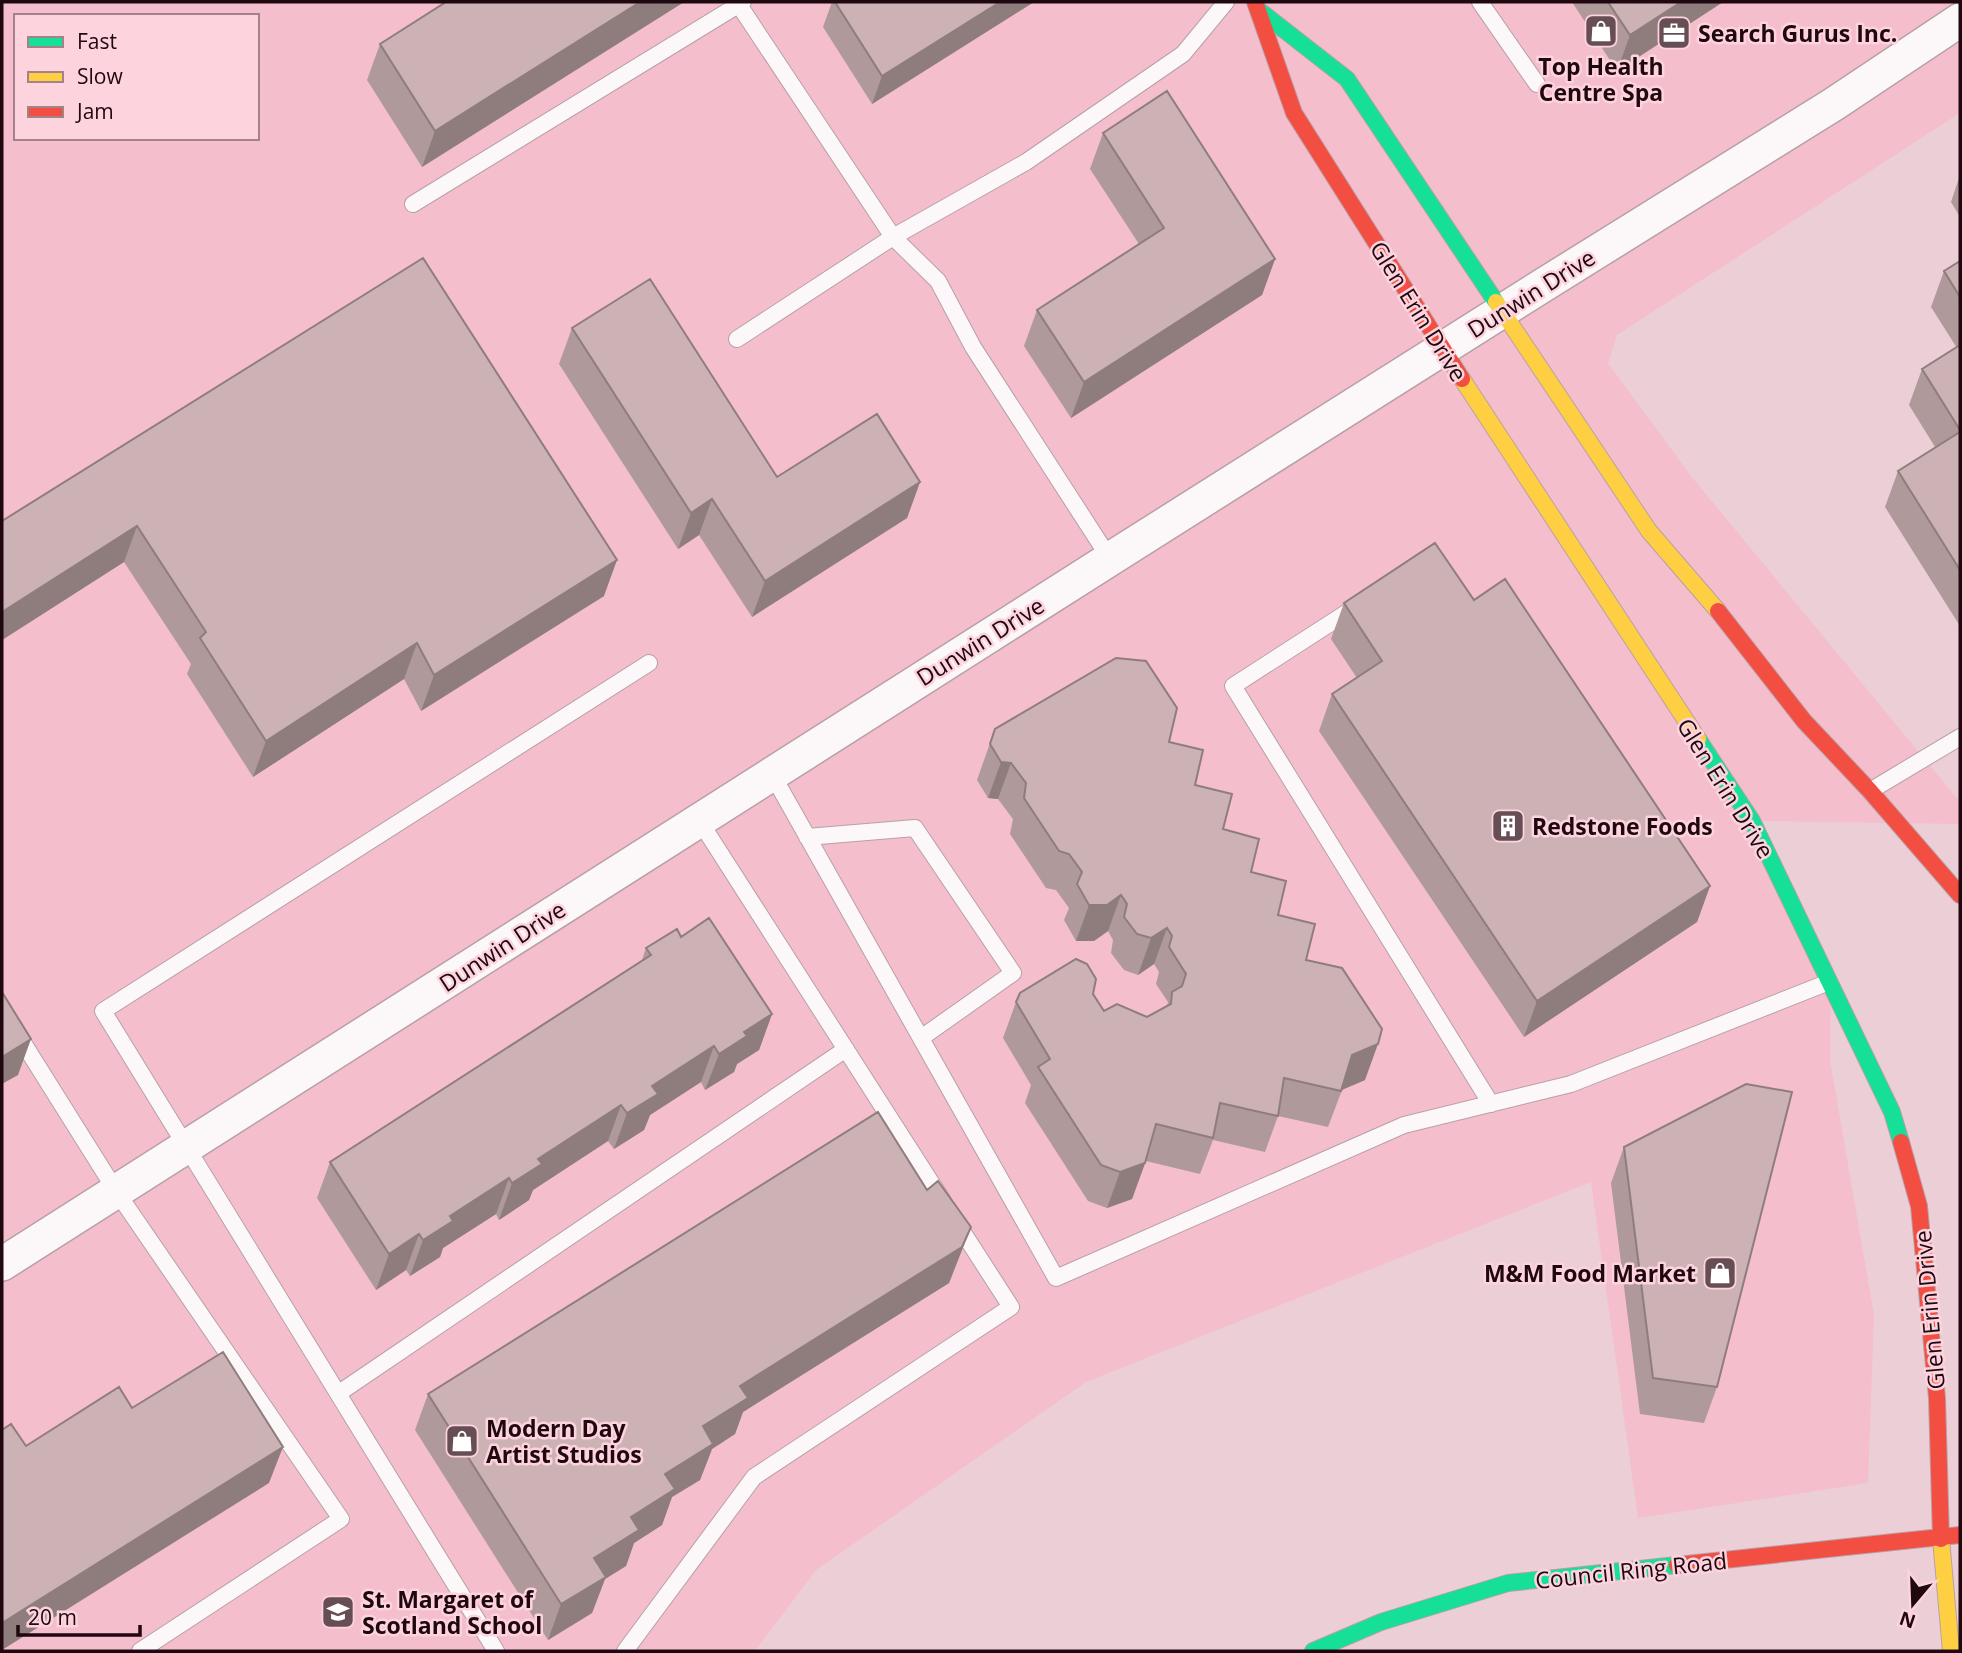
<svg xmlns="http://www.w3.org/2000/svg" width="1962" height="1653" font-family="'Open Sans',sans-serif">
  <rect width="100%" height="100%" fill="#eccfd6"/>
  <path fill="#f4becc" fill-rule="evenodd" d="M2 2H1960V113L1617 335 1608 363 1691 476 1960 802V824L1753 821 1831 981 1830 1060 1874 1315 1868 1483 1638 1518 1591 1182 1086 1382 816 1570 755 1651H2ZM16 16H257V138H16Z"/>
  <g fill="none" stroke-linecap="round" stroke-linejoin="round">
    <defs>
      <path id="lane" d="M1480 2 1537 84
        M739 5 893 237 938 281 973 347 1110 559
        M413 204 743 2
        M737 339 893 237 1026 162 1183 54 1226 2
        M1357 606 1233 686 1491 1104
        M772 774 1056 1278 1404 1125 1571 1084 1829 982
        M1870 791 1960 737
        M699 820 943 1201
        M807 837 915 828 1013 973 921 1038
        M2 1009 116 1191 341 1519 140 1651
        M339 1393 846 1049
        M496 1651 103 1011 649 663
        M625 1651 754 1477 1011 1307 955 1220"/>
      <path id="street" d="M2 1264 1110 559 1545 284 1834 104 1960 20"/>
      <path id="fast" d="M1260 11 1347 79 1496 302
        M1698 739 1752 821 1892 1112 1901 1142
        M1313 1651 1381 1622 1508 1583 1677 1565"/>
      <path id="slow" d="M1496 302 1649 531 1718 611
        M1462 379 1698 739
        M1941 1539 1951 1651"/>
      <path id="jam" d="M1255 2 1294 113 1462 379
        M1718 611 1804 721 1870 791 1960 895
        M1901 1142 1919 1206 1937 1398 1941 1539
        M1677 1565 1960 1535"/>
    </defs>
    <use href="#lane" stroke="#b8a0a6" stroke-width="18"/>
    <use href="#street" stroke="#b8a0a6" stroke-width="36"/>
    <use href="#fast" stroke="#b8a0a6" stroke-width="18"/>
    <use href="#slow" stroke="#b8a0a6" stroke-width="18"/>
    <use href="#jam" stroke="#b8a0a6" stroke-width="18"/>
    <use href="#lane" stroke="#fcf8f9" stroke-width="16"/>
    <use href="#street" stroke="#fcf8f9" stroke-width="33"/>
    <use href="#fast" stroke="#16e098" stroke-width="16"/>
    <use href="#slow" stroke="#ffcf43" stroke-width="16"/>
    <use href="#jam" stroke="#f24e42" stroke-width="16"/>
  </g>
  <path fill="#af999b" d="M446 2H684L422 167 367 80 380 44Z
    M832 2H1034L872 104 823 27Z
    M1572 2H1723L1617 71Z
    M1103 133 1275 259 1262 295 1071 418 1024 346 1037 310 1139 244 1090 169Z
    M1960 175V217L1951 202Z
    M423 258 604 596 421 711 404 679 253 777 187 674 191 664 124 562 2 640Z
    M1960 261V626L1885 507 1898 471 1935 447 1909 405 1922 369 1957 348 1931 307 1944 271Z
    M572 328 777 477 920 482 907 518 752 617 699 535 678 549 559 364Z
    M1474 600 1710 886 1697 922 1524 1037 1319 731 1332 694 1357 678 1331 639 1344 603Z
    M995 729 1169 742 1223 829 1306 960 1365 1080 1342 1090 1328 1127 1278 1116 1265 1152 1213 1140 1200 1174 1146 1161 1132 1199 1107 1208 1088 1201 1025 1103 1031 1085 1003 1038 1016 1002 1093 994 1104 1011 1147 1017 1167 1006 1168 1002 1156 984 1159 972 1154 964 1138 975 1124 970 1111 953 1113 940 1108 931 1094 941H1076L1064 920 1069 908 1056 890 1046 888 1010 834 1013 819 998 799 988 798 977 780Z
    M681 937 772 1014 759 1050 737 1064 734 1072 705 1090 701 1082 650 1115 644 1130 614 1149 608 1141 533 1190 529 1200 499 1220 496 1214 443 1248 440 1257 410 1276 406 1270 376 1290 317 1198 330 1162 642 960 646 948Z
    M1624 1147 1717 1387 1704 1423 1640 1414 1611 1183Z
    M927 1190 971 1227 949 1283 743 1412 735 1434 712 1449 700 1480 672 1497 662 1525 634 1543 626 1566 605 1579 592 1613 548 1640 415 1430 428 1394Z"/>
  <path fill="#8f7d7e" d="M640 2H684L422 167 435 131Z
    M1000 2H1034L872 104 882 76Z
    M1681 2H1723L1617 71 1630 35Z
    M1275 259 1262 295 1071 418 1084 382Z
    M920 482 907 518 752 617 765 581Z
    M712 499 699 535 678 549 691 513Z
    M137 526 124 562 2 640V612Z
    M617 560 604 596 421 711 434 675Z
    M417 643 404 679 253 777 266 741Z
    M1001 762 1011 763 998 799 988 798Z
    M1710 886 1697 922 1524 1037 1537 1001Z
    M1121 895 1108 931 1094 941H1076L1089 905Z
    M1167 928 1154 964 1138 975 1151 938Z
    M772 1014 759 1050 737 1064 734 1072 705 1090 719 1054 744 1032Z
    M31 1039 18 1075 2 1084V1057Z
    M1378 1044 1365 1080 1339 1091 1352 1055Z
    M714 1046 701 1082 650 1115 644 1130 614 1149 627 1113 652 1086Z
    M621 1105 608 1141 533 1190 529 1200 499 1220 512 1183 538 1159Z
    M1145 1163 1132 1199 1107 1208 1120 1172Z
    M509 1178 496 1214 443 1248 440 1257 410 1276 423 1240 450 1216Z
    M971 1227 949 1283 743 1412 735 1434 712 1449 700 1480 672 1497 662 1525 634 1543 626 1566 605 1579 592 1613 548 1640 561 1604 594 1558 631 1517 703 1426 740 1386Z
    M419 1234 406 1270 376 1290 389 1254Z
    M283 1447 269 1483 2 1650V1623Z"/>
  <path fill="#ccb2b4" stroke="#8f7d7e" stroke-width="2" d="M446 2H640L435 131 380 44Z
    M835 2H1000L882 76Z
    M1608 2H1681L1630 35Z
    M1167 91 1275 259 1084 382 1037 310 1164 228 1103 133Z
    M423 258 617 560 434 675 417 643 266 741 200 638 206 632 137 526 2 612V521Z
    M1960 261V297L1944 271Z
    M650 279 777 477 877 414 920 482 765 581 712 499 691 513 572 328Z
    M1960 345V430L1922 369Z
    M1960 432V570L1898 471Z
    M1435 543 1474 600 1505 579 1710 886 1537 1001 1332 694 1382 661 1344 603Z
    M1116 658 1146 661 1177 708 1169 742 1203 750 1195 785 1232 794 1223 829 1259 839 1251 872 1286 881 1278 915 1315 924 1306 960 1342 968 1382 1029 1378 1044 1352 1055 1341 1091 1284 1078 1278 1116 1220 1103 1213 1138 1156 1124 1145 1163 1120 1172 1101 1165 1038 1067 1050 1059 1016 1002 1020 993 1076 959 1087 964 1096 979 1093 994 1104 1011 1117 1004 1147 1017 1171 1004 1172 992 1182 986 1186 974 1169 947 1172 936 1167 928 1151 938 1137 934 1124 917 1127 904 1121 895 1107 905H1089L1077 884 1082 872 1069 854 1059 851 1024 798 1026 783 1011 763 1001 762 990 744 995 729Z
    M709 918 772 1014 744 1032 747 1036 719 1054 714 1046 652 1086 658 1094 627 1113 621 1105 538 1159 542 1164 512 1183 509 1178 450 1216 453 1221 423 1240 419 1234 389 1254 330 1162 651 955 646 948 677 929 681 937Z
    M2 992 31 1039 2 1057Z
    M1746 1084 1792 1092 1717 1387 1653 1378 1624 1147Z
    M878 1112 927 1190 938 1181 971 1227 962 1247 740 1386 748 1398 703 1426 713 1444 665 1474 675 1489 631 1517 639 1530 594 1558 606 1577 561 1604 428 1394Z
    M223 1352 283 1447 2 1623V1430L11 1424 26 1446 119 1387 132 1408Z"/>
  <defs>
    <symbol id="shop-square" viewBox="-11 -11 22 22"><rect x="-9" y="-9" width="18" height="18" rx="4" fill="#674e55" stroke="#fdd3dd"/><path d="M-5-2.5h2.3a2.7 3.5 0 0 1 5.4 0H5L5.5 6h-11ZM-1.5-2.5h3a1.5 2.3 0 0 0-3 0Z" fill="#fff"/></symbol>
    <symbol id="office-square" viewBox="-11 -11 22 22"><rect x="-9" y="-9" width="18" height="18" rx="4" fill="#674e55" stroke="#fdd3dd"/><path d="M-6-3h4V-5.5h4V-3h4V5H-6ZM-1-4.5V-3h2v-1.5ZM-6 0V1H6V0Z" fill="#fff"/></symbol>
    <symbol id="building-square" viewBox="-11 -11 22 22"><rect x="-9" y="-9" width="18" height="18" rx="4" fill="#674e55" stroke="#fdd3dd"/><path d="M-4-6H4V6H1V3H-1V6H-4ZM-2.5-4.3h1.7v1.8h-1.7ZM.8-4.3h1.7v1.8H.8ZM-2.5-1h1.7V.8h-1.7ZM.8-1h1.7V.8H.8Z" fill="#fff"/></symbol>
    <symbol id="school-square" viewBox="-11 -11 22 22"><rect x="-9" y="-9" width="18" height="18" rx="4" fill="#674e55" stroke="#fdd3dd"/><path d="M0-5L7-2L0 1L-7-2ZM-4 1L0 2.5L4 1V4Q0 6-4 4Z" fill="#fff"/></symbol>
  </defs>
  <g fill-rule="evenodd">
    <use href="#shop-square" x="1582" y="12" width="38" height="38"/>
    <use href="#office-square" x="1655" y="14" width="38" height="38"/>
    <use href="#building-square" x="1489" y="807" width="38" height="38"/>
    <use href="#shop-square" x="1701" y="1254" width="38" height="38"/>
    <use href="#shop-square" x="443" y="1422" width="38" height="38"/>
    <use href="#school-square" x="319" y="1593" width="38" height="38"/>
  </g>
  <g text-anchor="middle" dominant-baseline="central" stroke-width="5" stroke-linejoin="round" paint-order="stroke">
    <g font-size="23" font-weight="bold" fill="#1f0810" stroke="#fdd3dd" text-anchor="start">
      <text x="1698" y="33">Search Gurus Inc.</text>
      <text x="1601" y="66" text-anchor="middle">Top Health<tspan x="1601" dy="26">Centre Spa</tspan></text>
      <text x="1532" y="826">Redstone Foods</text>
      <text x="1696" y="1273" text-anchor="end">M&amp;M Food Market</text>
      <text x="486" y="1428">Modern Day<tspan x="486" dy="26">Artist Studios</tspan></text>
      <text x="362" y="1599">St. Margaret of<tspan x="362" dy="26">Scotland School</tspan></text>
    </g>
    <g font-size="23" fill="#1f0810" stroke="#fdd3dd">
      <text transform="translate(1531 293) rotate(-32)">Dunwin Drive</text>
      <text transform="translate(1419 311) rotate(58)">Glen Erin Drive</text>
      <text transform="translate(980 641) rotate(-32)">Dunwin Drive</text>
      <text transform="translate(1726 788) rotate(58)">Glen Erin Drive</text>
      <text transform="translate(502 946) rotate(-33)">Dunwin Drive</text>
      <text transform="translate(1929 1310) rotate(-95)">Glen Erin Drive</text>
      <text transform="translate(1631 1570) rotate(-6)">Council Ring Road</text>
    </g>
  </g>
  <rect width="1962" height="1653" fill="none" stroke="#1f0810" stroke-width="7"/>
  <rect x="14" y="14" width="245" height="126" fill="#fdd3dd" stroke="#a4828b" stroke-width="2"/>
  <rect x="28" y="37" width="35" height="10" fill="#16e098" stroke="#a4828b" stroke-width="2"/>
  <text x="77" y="49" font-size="21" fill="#1f0810">Fast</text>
  <rect x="28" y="72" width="35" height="10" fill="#ffcf43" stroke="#a4828b" stroke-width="2"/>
  <text x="77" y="84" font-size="21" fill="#1f0810">Slow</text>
  <rect x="28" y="107" width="35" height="10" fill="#f24e42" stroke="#a4828b" stroke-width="2"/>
  <text x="77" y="119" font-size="21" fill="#1f0810">Jam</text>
  <g transform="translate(1913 1604) rotate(199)" stroke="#fdd3dd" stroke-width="5" paint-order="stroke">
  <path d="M0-5L12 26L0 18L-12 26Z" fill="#1f0810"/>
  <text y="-10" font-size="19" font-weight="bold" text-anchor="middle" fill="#1f0810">N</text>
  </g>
  <path d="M18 1625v10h122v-10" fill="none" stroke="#1f0810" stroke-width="3.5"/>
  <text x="28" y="1625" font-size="21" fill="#1f0810" stroke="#fdd3dd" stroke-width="5" paint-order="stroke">20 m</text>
</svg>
